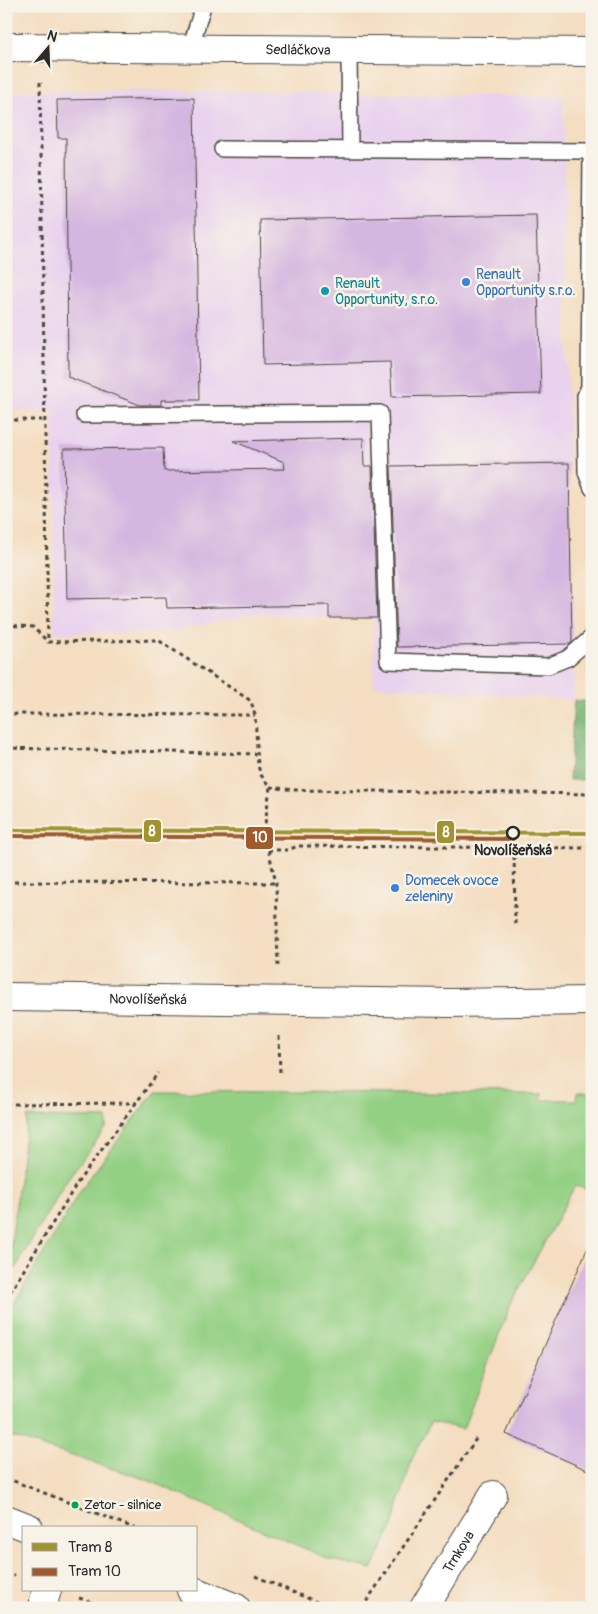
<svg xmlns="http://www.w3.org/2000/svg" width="598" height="1614" font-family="Pangolin,sans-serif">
  <rect width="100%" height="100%" fill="#f7f3e8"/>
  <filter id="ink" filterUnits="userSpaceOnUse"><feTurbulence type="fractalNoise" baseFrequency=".02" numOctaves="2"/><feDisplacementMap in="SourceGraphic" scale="10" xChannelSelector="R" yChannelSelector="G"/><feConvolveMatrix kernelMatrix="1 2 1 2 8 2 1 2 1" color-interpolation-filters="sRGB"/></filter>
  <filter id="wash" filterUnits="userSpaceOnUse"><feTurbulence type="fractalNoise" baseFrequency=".0096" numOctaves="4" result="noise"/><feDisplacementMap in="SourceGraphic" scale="20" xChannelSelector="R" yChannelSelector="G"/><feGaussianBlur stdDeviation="1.12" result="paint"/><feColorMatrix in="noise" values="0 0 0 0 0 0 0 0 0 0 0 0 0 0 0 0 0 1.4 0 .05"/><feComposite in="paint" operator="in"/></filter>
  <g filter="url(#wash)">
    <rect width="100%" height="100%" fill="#f4ddc0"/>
    <path fill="#e9d2ee" d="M6 91H221L563 97 569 463 574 700 374 686V617L329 618 255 613 166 633H54L53 411H6Z"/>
    <path fill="#94d084" stroke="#607e58" d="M155 1091 542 1094 541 1100H576L577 1093H592V1190L575 1186 510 1306 463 1429 431 1422 413 1456 391 1530 372 1569 331 1560 145 1479 6 1435V1317L82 1188Z
      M27 1117 107 1118 106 1128 66 1181 6 1284Z"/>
    <path fill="#77b272" stroke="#516e4e" d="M574 700 592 702V780H569Z"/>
    <g id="blocks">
      <path fill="#d5b6e0" d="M194 98 199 400H161V405H140L68 377 66 138H58L57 100Z
        M536 215 541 394 392 397 390 362 263 365 260 220Z
        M363 438 364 466H372L377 618H329V605L167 608 166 597 67 599 64 449 163 448 164 471 285 469 284 462 233 441Z
        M569 463 572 642 570 644 397 647 391 466Z
        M592 1238V1472L506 1434Z"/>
    </g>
  </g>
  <g filter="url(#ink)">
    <use href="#blocks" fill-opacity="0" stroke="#494641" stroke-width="1"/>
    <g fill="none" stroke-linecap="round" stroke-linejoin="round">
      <defs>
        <path id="service" d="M190 49 203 6
          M349 50 350 150
          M222 149 591 151 589 387 585 396 586 472 592 488
          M84 415 380 413 388 661 548 666 568 658 592 637"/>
        <g id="minor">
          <path id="s1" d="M6 47 592 52"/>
          <path d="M45 1608 44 1600 47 1590"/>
          <path id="s2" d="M424 1608 493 1495"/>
        </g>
        <g id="tertiary">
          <path id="s3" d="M6 997 450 1003 592 1001"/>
          <path d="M6 1519 29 1528"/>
          <path d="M191 1590 236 1608"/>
        </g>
      </defs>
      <use href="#service" stroke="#494641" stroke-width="18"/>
      <use href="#minor" stroke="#494641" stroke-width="30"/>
      <use href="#tertiary" stroke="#494641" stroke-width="30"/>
      <path stroke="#494641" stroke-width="3" stroke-dasharray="4 4" stroke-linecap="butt" d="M40 82 48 642 158 640 251 701 255 715 258 766 261 775 270 787 264 831 276 883 278 967
        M6 420H45
        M6 625 33 627 47 641
        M6 718 16 714 255 715
        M6 748 256 754
        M270 787 295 790 592 794
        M514 848 515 925
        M268 850H289L297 846 592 848
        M6 882 276 883
        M279 1036 280 1076
        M6 1104 137 1103
        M6 1299 78 1182 158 1073
        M6 1478 134 1528
        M6 1573 15 1576
        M255 1576 331 1608
        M79 1598 109 1608
        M117 1608 127 1606 144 1608
        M362 1608 478 1436"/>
      <use href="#service" stroke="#fff" stroke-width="15"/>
      <use href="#minor" stroke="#fff" stroke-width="28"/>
      <use href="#tertiary" stroke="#fff" stroke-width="28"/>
      <defs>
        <path id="tram-1" d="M6 830 592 833"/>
        <path id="tram-2" d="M6 836 513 839"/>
      </defs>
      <use href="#tram-1" stroke="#f7f3e8" stroke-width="8"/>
      <use href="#tram-2" stroke="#f7f3e8" stroke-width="8"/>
      <use href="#tram-1" stroke="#a1932f" stroke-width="4"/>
      <use href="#tram-2" stroke="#a05a2c" stroke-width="4"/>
    </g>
  </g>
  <g fill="#3f7fe0" stroke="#f7f3e8" stroke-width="2">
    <circle cx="466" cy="282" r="5"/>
    <circle cx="395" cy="888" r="5"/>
  </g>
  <circle fill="#0f9aa8" stroke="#f7f3e8" stroke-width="2" cx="325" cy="291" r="5"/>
  <circle fill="#f7f3e8" stroke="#2b2b2b" stroke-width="2.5" cx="513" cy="833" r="6"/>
  <circle fill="#00a651" stroke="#f7f3e8" stroke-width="2" cx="75" cy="1505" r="4.5"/>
  <g text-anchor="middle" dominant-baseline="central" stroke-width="5" stroke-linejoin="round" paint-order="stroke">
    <g font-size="13" fill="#2b2b2b" stroke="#f7f3e8" text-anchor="start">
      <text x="84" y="1505">Zetor - silnice</text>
    </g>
    <g font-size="14" fill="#2b2b2b" stroke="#f7f3e8">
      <text stroke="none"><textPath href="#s1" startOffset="292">Sedláčkova</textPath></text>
      <text stroke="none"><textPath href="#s3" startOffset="142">Novolíšeňská</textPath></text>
      <text stroke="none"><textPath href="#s2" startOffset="66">Trnkova</textPath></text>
    </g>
    <g font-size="14" fill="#366cbe" stroke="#f7f3e8" text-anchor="start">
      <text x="476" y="274">Renault<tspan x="476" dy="16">Opportunity s.r.o.</tspan></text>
      <text x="405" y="880">Domecek ovoce<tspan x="405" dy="16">zeleniny</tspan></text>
    </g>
    <g font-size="14" fill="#0d838f" stroke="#f7f3e8" text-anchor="start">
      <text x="335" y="283">Renault<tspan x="335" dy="16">Opportunity, s.r.o.</tspan></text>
    </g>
    <g font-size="14" font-weight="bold" fill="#2b2b2b" stroke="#f7f3e8">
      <text x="513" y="850">Novolíšeňská</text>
    </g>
  </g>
  <g stroke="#f7f3e8" stroke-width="2">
    <rect x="143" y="819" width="19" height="24" rx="5" fill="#a1932f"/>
    <rect x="436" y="820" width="19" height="24" rx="5" fill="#a1932f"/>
    <rect x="245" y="826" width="29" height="24" rx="5" fill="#a05a2c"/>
  </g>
  <g font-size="14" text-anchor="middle" font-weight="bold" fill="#fff">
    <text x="152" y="836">8</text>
    <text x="446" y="837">8</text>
    <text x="260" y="842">10</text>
  </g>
  <rect width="598" height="1614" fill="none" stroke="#f7f3e8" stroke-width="25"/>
  <rect x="22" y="1526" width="175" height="65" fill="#f7f3e8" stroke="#a5a39c"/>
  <rect x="32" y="1543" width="25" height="8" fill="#a1932f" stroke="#a5a39c"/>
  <text x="68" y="1552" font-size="15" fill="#2b2b2b">Tram 8</text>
  <rect x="32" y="1568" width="25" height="8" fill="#a05a2c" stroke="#a5a39c"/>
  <text x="68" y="1576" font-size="15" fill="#2b2b2b">Tram 10</text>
  <g transform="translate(48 48) rotate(19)" stroke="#f7f3e8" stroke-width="4" paint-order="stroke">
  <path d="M0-4L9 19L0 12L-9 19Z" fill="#2b2b2b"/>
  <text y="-8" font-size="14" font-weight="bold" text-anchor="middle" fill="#2b2b2b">N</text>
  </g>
</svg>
